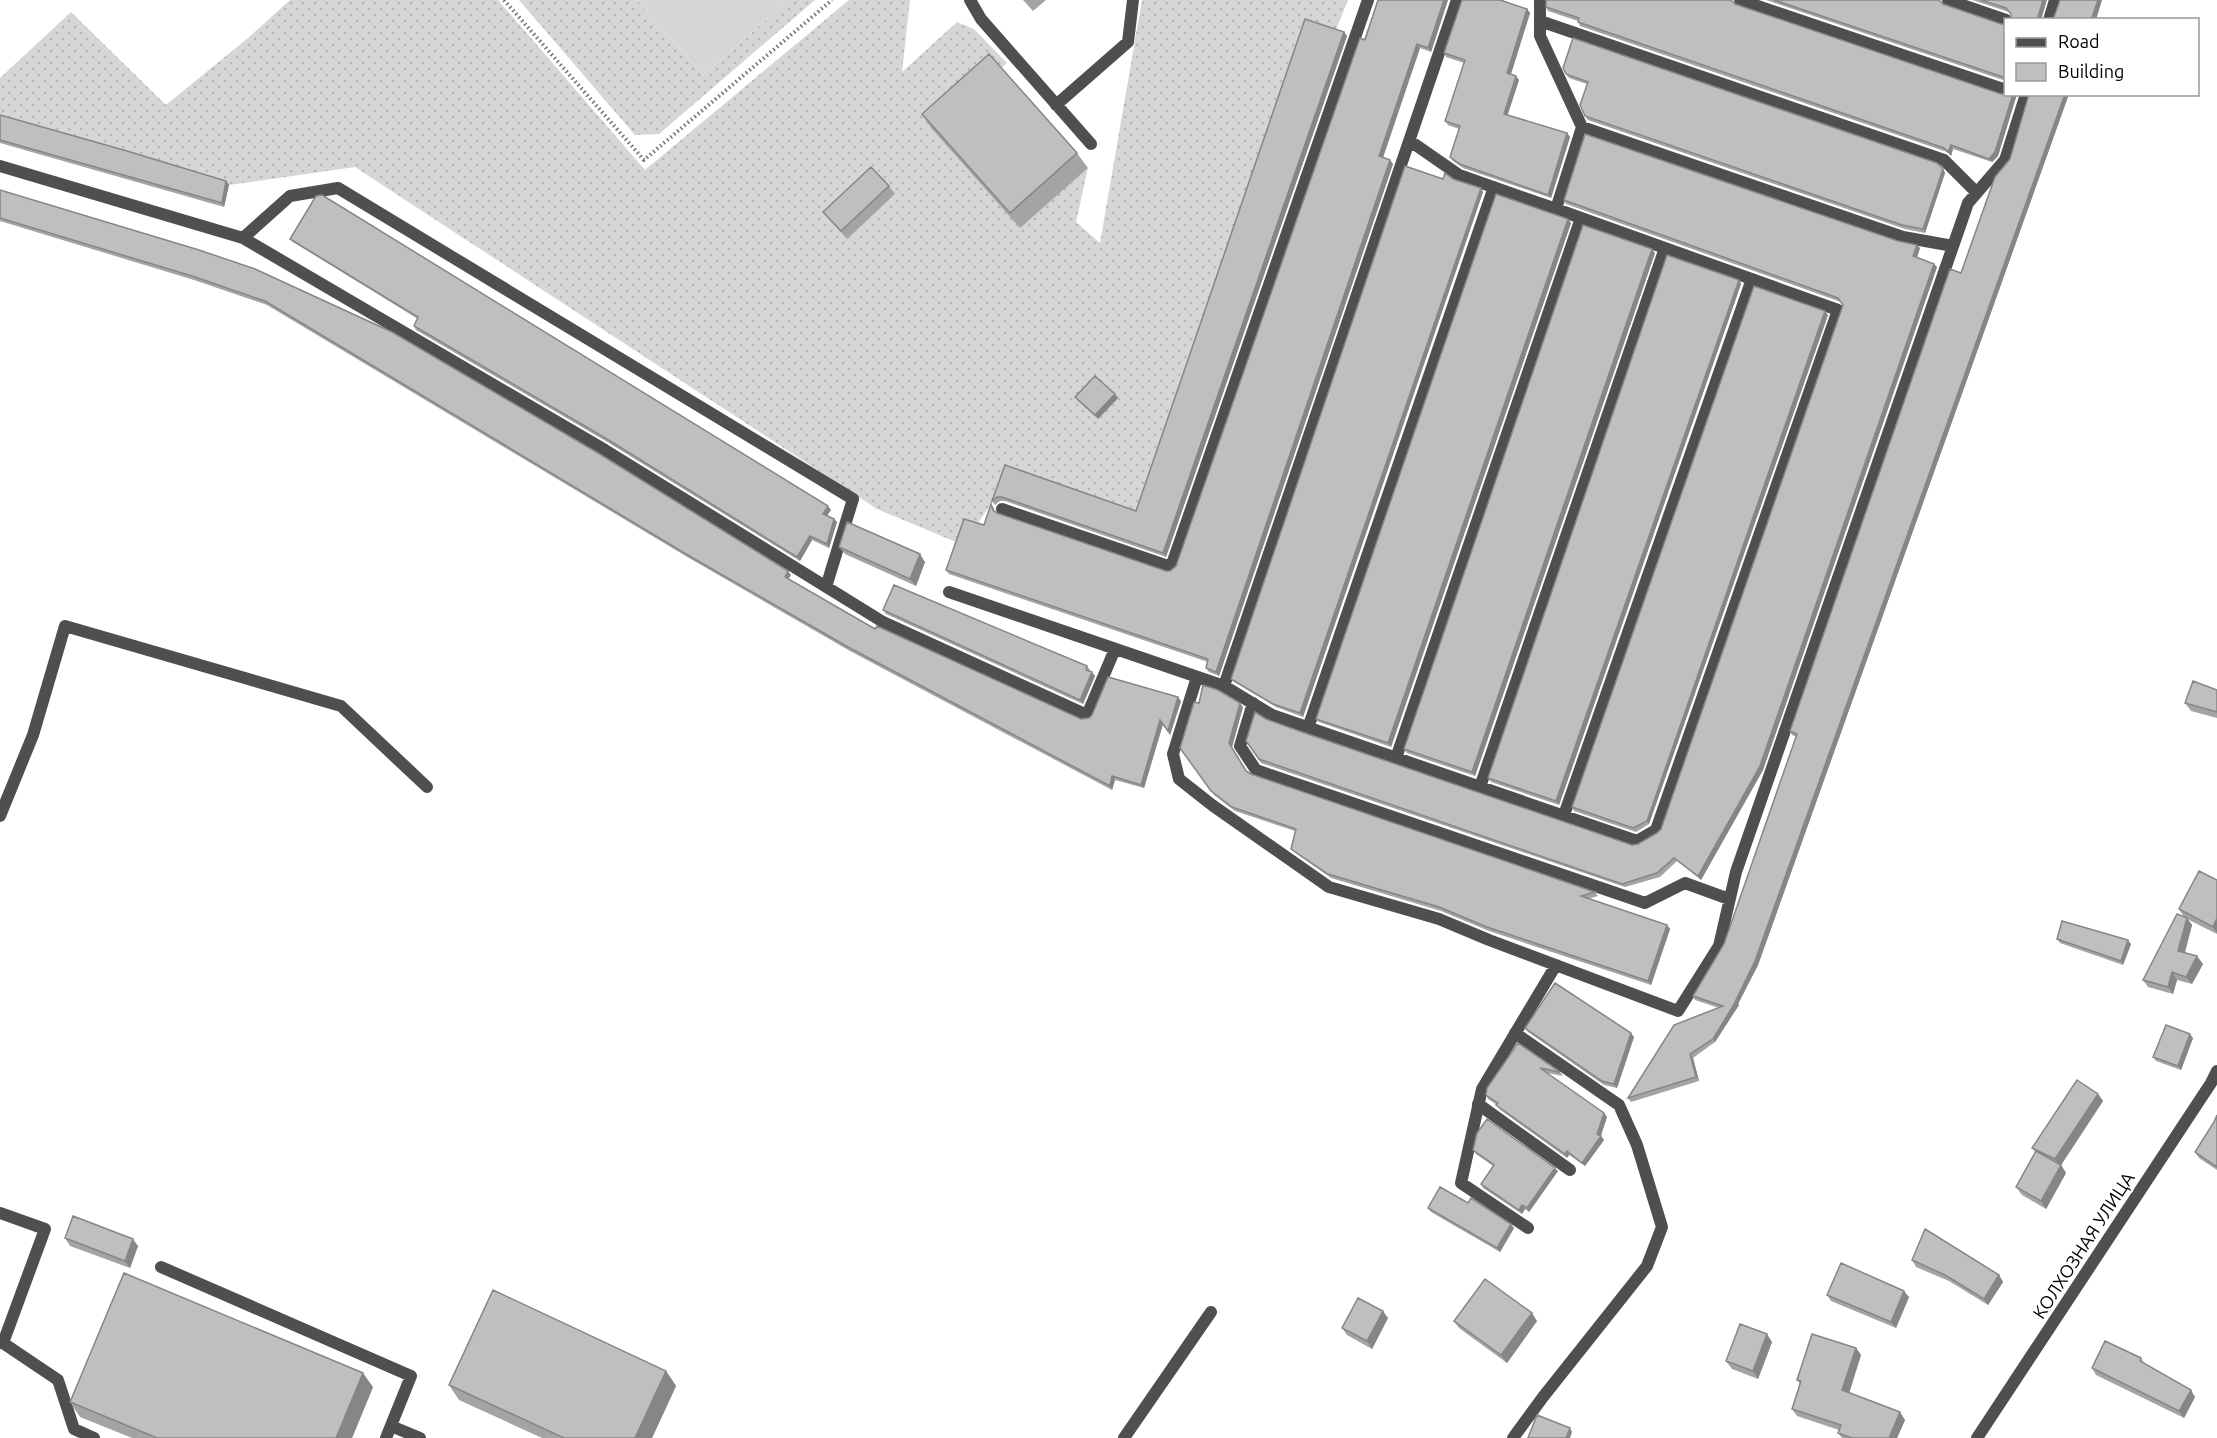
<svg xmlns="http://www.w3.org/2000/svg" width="2217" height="1438" font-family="Ubuntu,sans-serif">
  <defs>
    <pattern id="grass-dots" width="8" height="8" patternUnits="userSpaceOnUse" patternTransform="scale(1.5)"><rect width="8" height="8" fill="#d6d6d6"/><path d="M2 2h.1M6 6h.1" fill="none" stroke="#b6b6b6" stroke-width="1.8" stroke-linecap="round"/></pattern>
  </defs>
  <rect width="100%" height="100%" fill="#fff"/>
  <path fill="url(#grass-dots)" d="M290 0H498L645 170 849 0H910L902 72 957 22 974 29 1007 63 933 129 1020 227 1088 168 1076 222 1100 243 1142 0H1348L1139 515 999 492 963 545 877 509 355 167 229 185 0 119V78L71 12 166 105 248 38Z
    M519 0H637L703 75 789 0H815L659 134 635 135Z"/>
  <path fill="#d6d6d6" d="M637 0H789L703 75Z"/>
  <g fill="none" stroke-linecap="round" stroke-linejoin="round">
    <path stroke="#717171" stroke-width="4" stroke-dasharray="1.5 3" stroke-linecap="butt" d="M504 0 644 160 832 0"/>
    <path stroke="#4f4f4f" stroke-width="12" d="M970 0 981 19 1091 144
      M1740 0 2006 90
      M1948 0 2006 20
      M2049 20 2055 0
      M1540 21 1944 160 1977 193
      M1056 105 1128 42 1133 0
      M1582 127 1903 237 1953 246
      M1410 141 1459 175 1556 209
      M0 166 243 238 605 450 883 622 1087 715 1115 649
      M243 238 290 196 338 188 853 499 826 587
      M1002 509 1171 567 1368 0
      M949 592 1224 686 1272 715 1637 841 1656 830 1838 310 1556 209 1582 127 1540 36V0
      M1197 677 1173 754 1179 779 1212 805 1329 887 1439 919 1489 940 1678 1011 1719 946 1736 872 1968 203 2005 160 2026 94
      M1224 686 1457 0
      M1253 703 1240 746 1256 770 1645 903 1685 883 1729 899
      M1308 728 1494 187
      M1396 758 1581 218
      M1480 787 1665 248
      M1564 815 1752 279
      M0 816 33 735 65 626 341 706 427 787
      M1478 1104 1570 1170
      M0 1213 45 1229 3 1343H0
      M1528 1228 1461 1183 1482 1089 1556 965
      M161 1267 411 1376 386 1438
      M3 1343 58 1380 74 1429 94 1438
      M391 1426 420 1438
      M1513 1438 1543 1397 1647 1266 1662 1227 1637 1145 1619 1105 1515 1033"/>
    <path stroke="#4f4f4f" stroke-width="12" d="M1124 1438 1211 1312
      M1977 1438 2211 1083 2217 1071"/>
  </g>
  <path fill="#a4a4a4" d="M1023 0H1046L1033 11Z
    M1378 0H1448L1431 52 1420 48 1383 158 1390 160 1393 164 1219 676 1209 672 1206 668 1208 662 949 574 946 570 984 525 991 504 994 508 995 512 997 513 1166 571H1170L1176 566Z
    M1462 0H1504L1503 1 1527 9 1530 13 1511 74 1519 80 1507 115 1567 133 1570 137 1551 198 1463 168 1453 161 1450 157 1459 129 1448 125 1445 121 1464 63 1446 57 1444 53Z
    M1546 0H1732L1733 3 1735 4 2001 94H2017L1998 156 1992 162 1953 149 1951 156 1947 152 1580 26 1578 22V21L1548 11 1546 7Z
    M1766 0H1940L1941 3 1943 4 2001 24H2006V81Z
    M1972 0H2047L2011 15 2009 12Z
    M1344 32 1347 36 1166 557 1005 501H1000L995 505 992 501 1005 465 1136 511Z
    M1566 74 1943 169 1945 173 1925 233 1905 229 1588 120 1585 116 1587 84 1569 78Z
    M2069 94 1758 965 1738 1004 1739 1005 1715 1042 1693 1058 1699 1081 1631 1102 1628 1098 1719 1008 1695 1000 1693 996 1724 944 1797 737 1792 735 1790 731 1961 273 2010 159Z
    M922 114 1077 153 1088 168 1020 228 932 129Z
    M0 115 226 181 229 185 224 207 0 143Z
    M1443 179H1453L1481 188 1483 192 1303 717 1276 707 1234 682 1231 679Z
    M889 186 895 194 847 239 829 219 823 212Z
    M0 190 199 250 791 575 788 579 875 629 1081 719 1181 701 1170 735 1163 724 1144 788 1115 780 1112 790 850 651 689 558 267 305 194 280 0 221Z
    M1564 200 1920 248 1917 258 1934 264 1937 267 1763 770 1701 880 1677 861 1660 877 1625 887 1261 763 1246 741 1266 719 1632 845 1638 844 1657 833 1661 829 1843 306 1841 302 1566 204Z
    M1568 219 1571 223 1391 747 1319 722 1316 719Z
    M290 239 831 510 827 515 834 519 837 522 829 548 812 540 800 561 609 443 416 330 414 326 418 319 293 242Z
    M1655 253 1475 776 1407 753 1404 749Z
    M1739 280 1741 284 1559 805 1491 782 1488 778Z
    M1828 315 1649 824 1636 832 1574 811 1572 807Z
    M1115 394 1118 398 1098 419 1078 401 1075 397Z
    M839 547 925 562 916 586 845 554Z
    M883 610 1087 666 1090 670V671L1095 676 1083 704 886 614Z
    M2217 690V718L2191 711 2185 703Z
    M1199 703 1243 707 1232 747 1247 771 1251 774 1595 892 1598 896 1588 899 1667 925 1670 929 1651 985 1489 931 1441 911 1331 878 1294 852 1291 849 1295 831 1235 811 1214 795 1180 748Z
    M2217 880V934L2187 919 2192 925 2185 953 2203 964 2192 984 2177 980 2173 994 2148 987 2143 980 2184 917 2179 909Z
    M2057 939 2131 944 2123 965 2060 943Z
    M1525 1028 1634 1037 1617 1088 1604 1085 1528 1032Z
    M2193 1038 2181 1070 2156 1061 2153 1057Z
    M1518 1043 1560 1072 1563 1076 1547 1073 1604 1113 1607 1117 1601 1136 1604 1140 1585 1166 1569 1155 1567 1158 1499 1109 1497 1105 1488 1099 1486 1095Z
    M2098 1094 2103 1101 2061 1165 2066 1173 2046 1209 2022 1195 2016 1187 2036 1153 2032 1148Z
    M2217 1115V1170L2199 1158 2195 1152 2214 1122Z
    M1473 1150 1558 1171 1529 1212 1525 1209 1522 1214 1483 1188 1481 1184 1493 1166 1476 1154Z
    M1428 1208 1514 1228 1500 1252 1431 1212Z
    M65 1238 138 1246 130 1268 70 1246Z
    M1912 1260 1999 1275 2003 1282 1988 1305 1949 1281 1916 1267Z
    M1827 1295 1909 1297 1896 1328 1831 1301Z
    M1388 1318 1372 1349 1347 1335 1342 1328Z
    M1454 1321H1537L1507 1363 1459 1328Z
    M1772 1342 1758 1379 1732 1369 1726 1361Z
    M1856 1348 1861 1355 1849 1392 1905 1420 1897 1438H1842L1838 1433 1839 1430 1797 1416 1792 1409 1800 1384 1797 1380Z
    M2141 1358 2145 1364 2195 1397 2184 1418 2096 1375 2092 1368Z
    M666 1371 676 1386 652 1438H542L459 1400 449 1385Z
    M373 1387 352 1438H132L80 1417 70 1402Z"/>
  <path fill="#868686" d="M1444 0H1448L1431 52 1428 48Z
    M2043 0H2047L2041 20H2040L2038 17Z
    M2098 0H2102L2096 20H2091Z
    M1527 9 1530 13 1510 77 1507 73Z
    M1344 32 1347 36 1166 557 1163 553Z
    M1417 44 1420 48 1382 160 1379 156Z
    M1516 76 1519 80 1507 117 1504 114Z
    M2013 94H2017L1998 156 1992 162 1989 159Z
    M2065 94H2069L1758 965 1738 1004 1739 1005 1715 1042 1713 1039 1735 1002Z
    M1567 133 1570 137 1551 198 1548 195Z
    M1951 145 1953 149 1951 156 1948 152Z
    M1390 160 1393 164 1219 676 1216 672Z
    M1943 169 1945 173 1925 233 1923 229Z
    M226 181 229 185 224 207 222 203Z
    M1481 188 1483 192 1303 717 1300 713Z
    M1568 219 1571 223 1391 747 1388 743Z
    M1917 245 1920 248 1916 260 1913 256Z
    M1652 249 1655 253 1475 776 1472 772Z
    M1934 264 1937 267 1763 770 1701 880 1698 876Z
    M1739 280 1741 284 1559 805 1556 801Z
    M1825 311 1828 315 1649 824 1647 821Z
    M1115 394 1118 398 1098 419 1095 415Z
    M828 506 831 510 826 517 823 514Z
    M834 519 837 522 829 548 827 544Z
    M810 536 812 540 800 561 797 557Z
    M920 554 925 562 916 586 910 579Z
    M788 571 791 575 787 581 785 577Z
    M1092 672 1095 676 1083 704 1080 700Z
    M1178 697 1181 701 1170 735 1168 731Z
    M1240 703 1243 707 1232 747 1229 743Z
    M1160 720 1163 724 1144 788 1141 785Z
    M1112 776 1115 780 1112 790 1110 786Z
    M2187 918 2192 925 2183 958 2178 951Z
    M2217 918V933L2213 927Z
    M1667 925 1670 929 1651 985 1648 981Z
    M2128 940 2131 944 2123 965 2121 961Z
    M2197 956 2203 964 2192 984 2186 977Z
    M2172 972 2177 980 2173 994 2168 987Z
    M1631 1033 1634 1037 1617 1088 1614 1084Z
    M2190 1034 2193 1038 2181 1070 2178 1066Z
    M1690 1054 1693 1058 1699 1081 1696 1077Z
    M2098 1094 2103 1101 2061 1165 2066 1173 2046 1209 2041 1201 2060 1167 2055 1159Z
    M1604 1113 1607 1117 1600 1137 1601 1136 1604 1140 1585 1166 1582 1163 1597 1134Z
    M1567 1151 1569 1155 1567 1158 1565 1154Z
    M1555 1168 1558 1171 1529 1212 1527 1208Z
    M1522 1205 1525 1209 1522 1214 1519 1210Z
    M1511 1224 1514 1228 1500 1252 1497 1248Z
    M133 1239 138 1246 130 1268 125 1261Z
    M1999 1275 2003 1282 1988 1305 1984 1299Z
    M1904 1291 1909 1297 1896 1328 1891 1322Z
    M1383 1311 1388 1318 1372 1349 1367 1341Z
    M1532 1313 1537 1321 1507 1363 1501 1355Z
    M1767 1334 1772 1342 1758 1379 1753 1371Z
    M1856 1348 1861 1355 1848 1397 1842 1390Z
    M666 1371 676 1386 652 1438H635Z
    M363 1373 373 1387 352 1438H336Z
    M2191 1390 2195 1397 2184 1418 2179 1411Z
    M1900 1412 1905 1420 1897 1438H1889Z
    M1570 1428 1572 1432 1570 1438H1566Z"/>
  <path fill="#bfbfbf" stroke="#868686" stroke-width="1.5" d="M1378 0H1444L1428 48 1417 44 1379 156 1390 160 1216 672 1206 668 1208 659 946 570 964 519 984 525 991 504 993 510 997 513 1166 571H1170L1176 566 1360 38 1365 40Z
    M1462 0H1500L1527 9 1507 73 1516 76 1504 114 1567 133 1548 195 1460 164 1450 157 1460 126 1445 121 1465 60 1444 53Z
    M1546 0H1731L1735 4 2001 94H2013L1995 152 1989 159 1951 145 1948 152 1944 148 1578 22 1579 18 1546 7Z
    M1774 0H1939L1943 4 2001 24H2006V78Z
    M1981 0H2043L2038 17 2040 20H2011V14L2006 8Z
    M2060 0H2098L2091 20H2053Z
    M1305 19 1344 32 1163 553 1002 497H997L992 501 1005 465 1136 511Z
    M1573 38 1937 163 1943 169 1923 229 1902 225 1585 116 1580 105 1588 82 1566 74 1563 68Z
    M989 54 1077 153 1010 213 922 114Z
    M2029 94H2065L1755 961 1735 1002 1736 1001 1713 1039 1690 1054 1696 1077 1628 1098 1674 1025 1723 1006 1693 996 1724 944 1797 734 1790 731 1950 269 1961 273 1995 177 2010 159Z
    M0 115 127 151 226 181 222 203 0 140Z
    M1585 134 1898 241 1917 245 1913 256 1934 264 1760 766 1698 876 1674 858 1657 873 1622 884 1259 759 1246 741 1255 712 1266 719 1302 732 1632 845 1638 844 1657 833 1661 829 1843 305 1838 298 1564 200Z
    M1405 166 1443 179 1445 173 1453 179 1481 188 1300 713 1273 704 1231 679Z
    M871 167 889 186 841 231 823 212Z
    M0 190 199 250 255 269 392 332 598 453 788 571 785 577 875 629 877 626 1081 719 1089 718 1092 715 1108 677 1178 697 1168 731 1160 720 1141 785 1112 776 1110 786 848 647 686 554 265 301 192 276 0 218Z
    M1496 194 1568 219 1388 743 1316 719Z
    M322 195 828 506 823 514 834 519 827 544 810 536 797 557 607 439 414 326 418 317 290 239 316 196Z
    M1583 225 1652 249 1472 772 1404 749Z
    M1667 255 1739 280 1556 801 1488 778Z
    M1754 286 1825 311 1647 821 1633 828 1572 807Z
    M1095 376 1115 394 1095 415 1075 397Z
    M847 522 920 554 910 579 839 547Z
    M894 585 1087 666 1086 670 1092 672 1080 700 883 610Z
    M2193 681 2217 690V712L2185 703Z
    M1203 685 1218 690 1240 703 1229 743 1246 771 1251 774 1595 892 1581 896 1667 925 1648 981 1487 927 1439 907 1328 874 1291 849 1296 829 1232 807 1211 791 1180 748 1194 702 1199 703Z
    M2199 871 2217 880V918L2213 927 2179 909Z
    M2177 914 2187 918 2178 951 2197 956 2186 977 2172 972 2168 987 2143 980Z
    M2062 921 2128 940 2121 961 2057 939Z
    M1555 983 1631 1033 1614 1084 1602 1081 1525 1028Z
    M2166 1025 2190 1034 2178 1066 2153 1057Z
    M1518 1043 1560 1072 1540 1068 1604 1113 1597 1134 1601 1136 1582 1163 1567 1151 1565 1154 1496 1105 1498 1103 1486 1095 1487 1088Z
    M2077 1080 2098 1094 2055 1159 2032 1148Z
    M2217 1115V1167L2195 1152 2214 1122Z
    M1487 1119 1555 1168 1527 1208 1522 1205 1519 1210 1481 1184 1494 1165 1473 1150 1477 1133Z
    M2036 1151 2061 1165 2041 1201 2016 1187Z
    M1440 1187 1468 1203 1471 1198 1511 1224 1497 1248 1428 1208Z
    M73 1216 133 1239 125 1261 65 1238Z
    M1925 1229 1999 1275 1984 1299 1945 1275 1912 1260Z
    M1841 1263 1904 1291 1891 1322 1827 1295Z
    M124 1273 363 1373 336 1438H157L70 1402Z
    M1485 1279 1532 1313 1501 1355 1454 1321Z
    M493 1290 666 1371 635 1438H564L449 1385Z
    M1358 1298 1383 1311 1367 1341 1342 1328Z
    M1740 1324 1767 1334 1753 1371 1726 1361Z
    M1812 1334 1856 1348 1842 1390 1900 1412 1889 1438H1852L1838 1433 1841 1425 1792 1409 1801 1381 1797 1380Z
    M2105 1341 2141 1358 2140 1361 2191 1390 2179 1411 2092 1368Z
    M1537 1415 1570 1428 1566 1438H1528Z"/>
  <g text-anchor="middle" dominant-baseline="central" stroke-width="4.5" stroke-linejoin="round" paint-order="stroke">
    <g font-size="18" fill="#000" stroke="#fff">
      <text transform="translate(2083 1245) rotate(-57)">КОЛХОЗНАЯ УЛИЦА</text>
    </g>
  </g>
  <rect x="2004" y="18" width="195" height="78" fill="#ffffff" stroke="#999999" stroke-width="1.5"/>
  <rect x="2016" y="38" width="30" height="9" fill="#4f4f4f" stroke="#999999" stroke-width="1.5"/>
  <text x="2058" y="48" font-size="18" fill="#000000">Road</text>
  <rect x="2016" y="63" width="30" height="18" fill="#bfbfbf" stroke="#999999" stroke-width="1.5"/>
  <text x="2058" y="78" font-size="18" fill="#000000">Building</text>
</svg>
